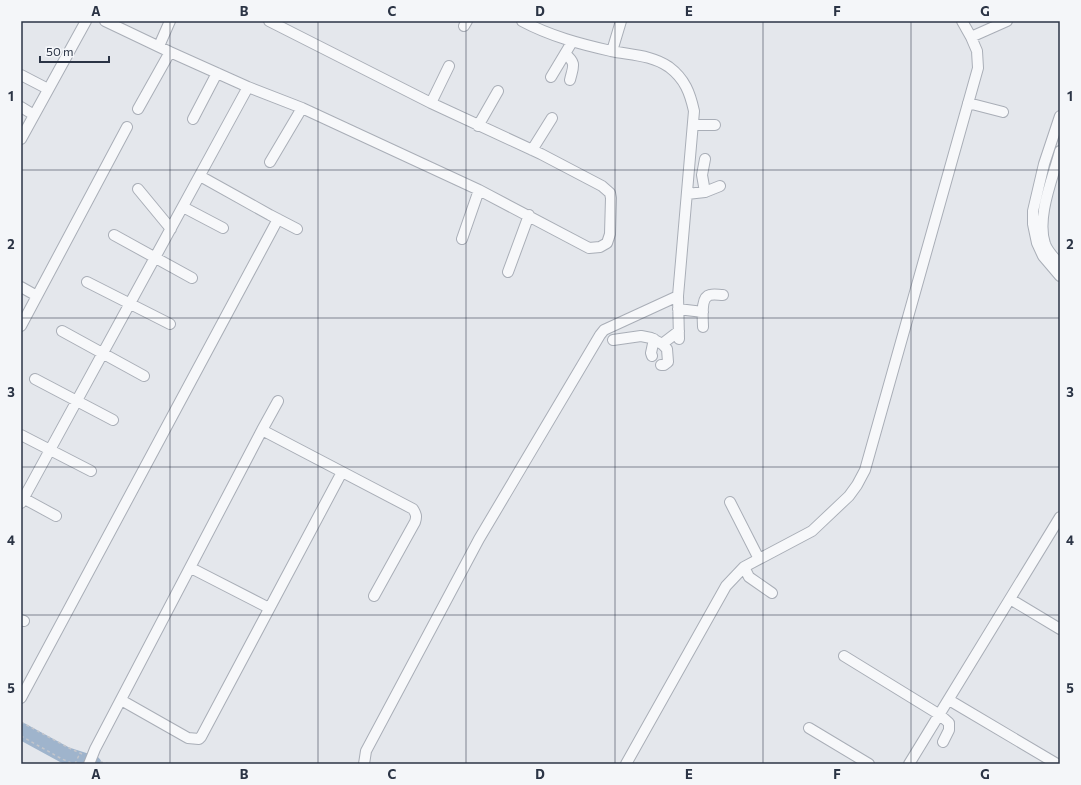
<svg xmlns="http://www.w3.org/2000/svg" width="1081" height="785" font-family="Commissioner,sans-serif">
  <rect width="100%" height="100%" fill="#e4e7ec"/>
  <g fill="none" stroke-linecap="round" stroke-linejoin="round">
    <path stroke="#9fb4cc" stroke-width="17" d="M21 731 65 755 93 764"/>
    <defs>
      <path id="minor" d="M105 21 170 52 248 87 302 108 479 190 589 248 600 247 607 243 610 234 611 198 610 193 602 186 541 154 431 103 269 21
        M522 21C550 36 580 44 611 51 631 55 652 55 669 67 685 79 690 93 694 111L678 296 679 339
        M464 26 467 21
        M971 37 1007 21
        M159 46 170 21
        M612 51 621 21
        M565 54C577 63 573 67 570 80
        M21 75 48 89
        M551 77 572 42
        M431 103 449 66
        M968 103 1003 112
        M21 107 34 115
        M138 109 170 52
        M1060 116 1044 164 1033 211V224L1037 243 1043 256 1060 276
        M193 119 217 73
        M693 125H715
        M478 126 498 91
        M21 139 86 21
        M532 150 552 118
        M1060 151C1053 178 1036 217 1045 244 1048 252 1055 259 1060 264
        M270 162 302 108
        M200 176 270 215 297 229
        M138 189 171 229
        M705 192 702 175 705 159
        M687 194 705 192 720 186
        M183 207 223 228
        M114 235 192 278
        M462 239 479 190
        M508 272 529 215
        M87 282 170 324
        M21 287 37 296
        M678 309 703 312
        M21 326 127 127
        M703 327C703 319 700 297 710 295 714 294 719 295 723 295
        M62 331 144 376
        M613 340 641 336 651 338 662 344 667 349 668 362 664 365H661
        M662 344 679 331
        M652 356 651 353 654 339
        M35 379 113 420
        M262 430 278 401
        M21 435 91 471
        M21 497 56 516
        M730 502 759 559
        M21 503 248 87
        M744 567 749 577 772 593
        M191 568 269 608
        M1010 599 1060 629
        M21 620 24 621
        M844 656 940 715 949 723V730L943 742
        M21 698 278 219
        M121 700 188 738 199 739 201 737 342 472
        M949 700 1057 764
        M809 728 869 764
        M89 764 95 749 262 430 413 509C416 514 417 516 415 522L374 596
        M364 764 366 751 479 539 600 335 604 330 678 296
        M626 764 726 586 744 567 812 531 849 496 857 485 865 470 978 68 977 51 971 37 962 21
        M909 764 1060 517"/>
    </defs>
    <use href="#minor" stroke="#a9aeb7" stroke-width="12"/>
    <path stroke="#c2c5cb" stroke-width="1.5" stroke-dasharray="3 3" stroke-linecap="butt" d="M21 722 69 748 82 754
      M21 736 62 759 74 764
      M100 762 110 764
      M75 764 80 753"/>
    <use href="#minor" stroke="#f7f8fa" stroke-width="10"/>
  </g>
  <path fill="none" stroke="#2b3445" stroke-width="1" stroke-opacity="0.55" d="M170 21V764M318 21V764M466 21V764M615 21V764M763 21V764M911 21V764M21 170H1060M21 318H1060M21 467H1060M21 615H1060"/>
  <rect width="1081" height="785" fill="none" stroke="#f4f6f9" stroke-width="44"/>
  <path d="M40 56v6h69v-6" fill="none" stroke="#2b3445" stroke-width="2"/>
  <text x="46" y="56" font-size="12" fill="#2b3445" stroke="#f4f6f9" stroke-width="3" paint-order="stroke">50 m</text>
  <rect x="22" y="22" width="1037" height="741" fill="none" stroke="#2b3445" stroke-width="1.5"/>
  <g font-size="13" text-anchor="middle" font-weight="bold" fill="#2b3445">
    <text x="96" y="16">A</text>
    <text x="244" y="16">B</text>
    <text x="392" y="16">C</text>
    <text x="540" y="16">D</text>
    <text x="689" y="16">E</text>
    <text x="837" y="16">F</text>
    <text x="985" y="16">G</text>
    <text x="11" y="101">1</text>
    <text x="1070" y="101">1</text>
    <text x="11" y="249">2</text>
    <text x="1070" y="249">2</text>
    <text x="11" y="397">3</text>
    <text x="1070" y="397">3</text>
    <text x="11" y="545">4</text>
    <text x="1070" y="545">4</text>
    <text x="11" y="693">5</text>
    <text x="1070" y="693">5</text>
    <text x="96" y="779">A</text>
    <text x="244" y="779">B</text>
    <text x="392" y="779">C</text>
    <text x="540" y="779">D</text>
    <text x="689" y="779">E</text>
    <text x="837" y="779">F</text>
    <text x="985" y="779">G</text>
  </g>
</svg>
